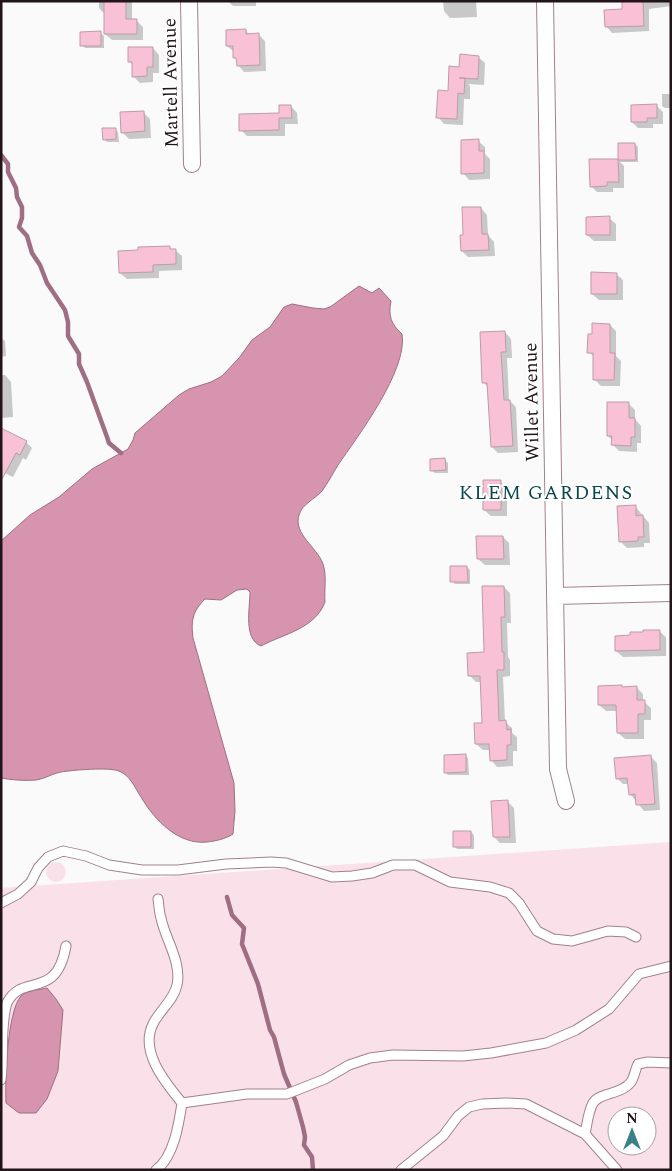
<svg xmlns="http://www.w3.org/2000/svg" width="672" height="1171" font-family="Spectral,serif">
  <rect width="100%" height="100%" fill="#fafafa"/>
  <path fill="#fae0e9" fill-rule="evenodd" d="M671 842V1170H1V888ZM617 1116H647V1146H617Z
    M46 872a10 10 0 1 1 20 0a10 10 0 1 1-20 0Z"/>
  <path fill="#d694ae" stroke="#a06e82" d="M359 286 372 293 379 288 391 301C388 316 391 324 402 334 408 370 358 436 338 465 333 473 328 483 322 491 315 499 302 504 299 515 293 534 317 547 323 564 327 575 324 590 325 602 315 629 283 634 261 646 243 639 250 608 250 592L247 589 237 590 221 600 205 599C192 612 191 621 193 638L234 783 235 811 233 834C225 839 216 841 207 842 179 845 155 821 141 797 135 788 130 775 119 771 109 767 73 770 61 772 53 773 45 779 36 780 25 781 12 780 1 778V541L30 515 59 497 92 469 128 449 133 440 135 433 179 395 189 389 211 382 222 376 239 358 252 340 270 327 284 307 292 304 313 308 324 309 330 307Z
    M47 988 56 999 63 1010 58 1071 47 1099 36 1113H19L6 1103C5 1081 7 1012 21 996 28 990 38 990 47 988Z"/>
  <path fill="#0003" d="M99 1H132V20H136L143 27V40H112L105 34V14L99 8Z
    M228 1H256V6H233Z
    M443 1H476L477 17 450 18 444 11Z
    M623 1H671V6L649 9V31L612 33 606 26 624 11Z
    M246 31 250 35H259L265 41 266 71 244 72 238 65V60L234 57V52L227 46Z
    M101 33 104 36V48H85L82 45Z
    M153 48 159 55V73H153V82L140 83 133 76V65L129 61Z
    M478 57 485 63 484 85 468 84 470 86V99H464L463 125 444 124 438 117 460 68Z
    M662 94H671V108H665L662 106Z
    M656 105 663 112V124H653V128H638L632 122Z
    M291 106 297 113 298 124H285V136H247L241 130 280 115Z
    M144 113 150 119 151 138 129 139 122 132Z
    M115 129 118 132 119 142H107L104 139Z
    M478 141 485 147V154L490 159V179L469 180 463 173Z
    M619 144H635L638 147V162H620L624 166V188H613V192H597L591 186 617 160 619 162Z
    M481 208 487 215 488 235 494 242 495 256 468 257 462 251 464 236Z
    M609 218 616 224V241H594L587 235Z
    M169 247 172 250H175L182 256V270L159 271V278L127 279 120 273Z
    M616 274 623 280V300H599L592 294Z
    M610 325 616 331V356L621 361 620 386H601L594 379 595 358 589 352Z
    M505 332 511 339 512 358H507L509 400 516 407 518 452 498 453 492 447 489 388 484 383Z
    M1 338 5 341 6 356 1 357Z
    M1 375H5L11 382 13 417 1 418Z
    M628 403 635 410V419L641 426V443H637V452L619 451 613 445V441L608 436Z
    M1 429 26 442 32 448 26 460 23 458 13 477 1 471Z
    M445 460 448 463V473H435L432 471Z
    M500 481 507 488V516H491L484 510Z
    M635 506 649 523 650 543H644V547L627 548 620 541Z
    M503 537 509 543 510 565H485L478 559Z
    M467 567 470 570V584H455L452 581Z
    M504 587 510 593 511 623H507L508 657 510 660V676L503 677 505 722 512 728V733L517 737V751H513V766L497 767 491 760V750H483L476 744 483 724 482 682H476L469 675 485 654Z
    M659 631 666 637V656L623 657 616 651 632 637Z
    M637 688 643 694V701L651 708V720H644V739H625L618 733V711H606L599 705Z
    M465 755 468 758 469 775H448L445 772Z
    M650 756 657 763 660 810 644 811 630 794 629 784H623L617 778Z
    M508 802 514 808 516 843H500L494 837Z
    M471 832 474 835V849H457L454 846Z"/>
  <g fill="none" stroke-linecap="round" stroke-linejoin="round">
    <path stroke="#a06e82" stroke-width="4.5" d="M1 155 8 164V172L16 188 17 197 22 207V218L19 227 27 236 32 253 40 265 47 283 65 310 68 322V336L79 354V364L87 382 107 437 109 443 121 453
      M227 897 232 915 244 928 242 944 258 984 270 1030 274 1037 284 1074 296 1102 303 1127 305 1137 304 1145 312 1157 313 1170"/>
  </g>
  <path fill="#f8c1d6" stroke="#be9ba8" d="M104 1H126V19H137V34H104Z
    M622 1H643L644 26 605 27 604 10 622 9Z
    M246 29V34L259 33 260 65 237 66 236 58H233V46H226V30Z
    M101 31V46H80V32Z
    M128 47H153V67H147V76L132 77V62H128Z
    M460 54 479 56 478 79 459 78H465L464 94 458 93 457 119 436 118 438 90 448 91 449 66 459 67Z
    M657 104V118H647V122H631V105Z
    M279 105H291L292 118H279V130L239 131V114L279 113Z
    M144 111 145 131 121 133 120 112Z
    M102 128H116V139L103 140Z
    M479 139V151H484V173L461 174V140Z
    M618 143H635L636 160H618Z
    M589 159H618L619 182H607V186L590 187Z
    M462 207H481L482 234H488L489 250 461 251 460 235H463Z
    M610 216V235H586V217Z
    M170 246V249H176V264L153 265V272L119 273 118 251 138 250V247Z
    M591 272 617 273V294H591Z
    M592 323 610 324V353H615L614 380H593V353H587L588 334H592Z
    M505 331 506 352H501L504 400H510L513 446 491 447 487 383H482L480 332Z
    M607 402H629V418H635V437H631V446L611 445 612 436H607Z
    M1 428 27 441 20 455 16 453 1 481Z
    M445 458 446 470 430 471V459Z
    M483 480H501V510H483Z
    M636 505V516L643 515 644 537H638V541L619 542 617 506Z
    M476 536H503L504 559H477Z
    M450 566H467L468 582H450Z
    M482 586H504L505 617H501L502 652H504V670H497L499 721 506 720 507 730 511 729V745H507V760L490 761 489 744H475L474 723H482L480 676H468L467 653 484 652Z
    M643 630H660V650L615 651V636L630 635V632H643Z
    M622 685V687L637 686V700H645V714H638V733H617L616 705H598V686Z
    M466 754V772L444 773V755Z
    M651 755 655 804 636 805 635 794 629 795 627 778 616 779 614 758Z
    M508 800 510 837H493L491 801Z
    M453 831H471V847H453Z"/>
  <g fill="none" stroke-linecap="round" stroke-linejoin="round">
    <defs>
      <path id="lane" d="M1 903 18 894 31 882 38 868 48 857 63 851 86 856 109 865 142 870H178L226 864 271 862 286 863 332 877 352 876 372 873 393 865H415L450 882 490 887 509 893 519 903 537 931 553 939 572 941 608 931 626 932 636 937
        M1 1080C4 1057 0 1024 7 1003 22 972 56 1002 66 946
        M182 1103 247 1094H287L325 1079 349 1065 370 1058 393 1055 463 1056 491 1053 546 1043 576 1030 609 1009 639 974 671 966
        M585 1134C587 1125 588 1112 593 1103 600 1092 621 1095 631 1082 634 1078 635 1070 638 1064L648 1062 671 1063
        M156 1170C174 1157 179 1123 182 1103 166 1083 139 1052 153 1024 159 1011 174 1000 177 985 182 962 165 939 161 918 159 912 159 905 158 899
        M401 1170 443 1136 458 1116 469 1107 482 1104 506 1103 526 1104 585 1134 617 1170"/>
      <path id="street" d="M189 1 192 164
        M545 1 558 769 566 801
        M556 596 671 593"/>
    </defs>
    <use href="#lane" stroke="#a2808d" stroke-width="11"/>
    <use href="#street" stroke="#a2808d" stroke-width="18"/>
    <use href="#lane" stroke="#fff" stroke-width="9"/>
    <use href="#street" stroke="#fff" stroke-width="16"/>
  </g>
  <g text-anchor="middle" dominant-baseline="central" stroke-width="4" stroke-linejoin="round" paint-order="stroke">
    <g font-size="19" fill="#22151a" stroke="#fff">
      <text transform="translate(171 83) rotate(-91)">Martell Avenue</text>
      <text transform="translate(532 402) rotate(-91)">Willet Avenue</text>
    </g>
    <g font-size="20" letter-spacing="1" fill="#07484e" stroke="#fff">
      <text x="546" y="493">KLEM GARDENS</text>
    </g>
  </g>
  <rect width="672" height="1171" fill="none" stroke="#22151a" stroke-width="5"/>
  <g transform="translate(632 1131)"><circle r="24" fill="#ffffff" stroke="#a7a1a3"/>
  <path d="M0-4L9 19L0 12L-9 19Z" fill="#398087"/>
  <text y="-8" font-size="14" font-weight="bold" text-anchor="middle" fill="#22151a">N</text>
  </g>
</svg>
